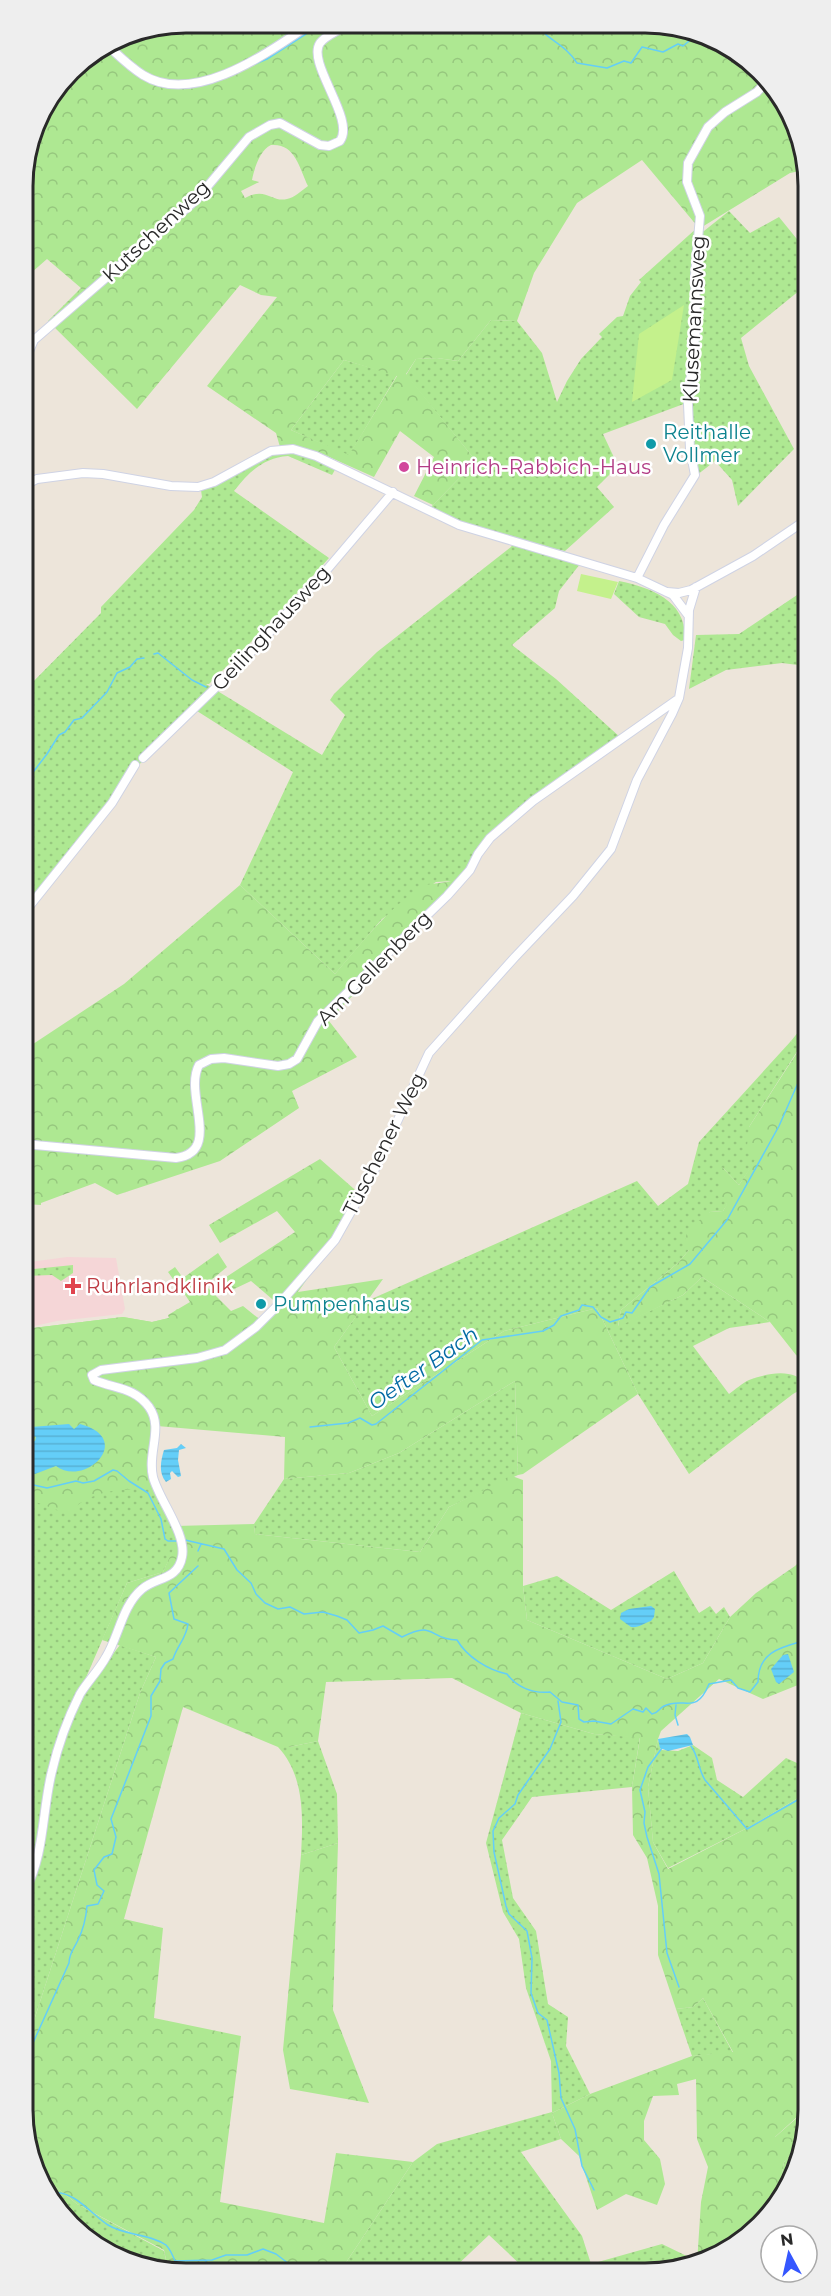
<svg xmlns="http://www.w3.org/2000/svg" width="831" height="2296" font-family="Montserrat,sans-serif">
  <defs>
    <pattern id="green-dots" width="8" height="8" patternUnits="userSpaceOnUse" patternTransform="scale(1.5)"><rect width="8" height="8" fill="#aee892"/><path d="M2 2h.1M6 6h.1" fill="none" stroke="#96c77e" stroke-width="1.8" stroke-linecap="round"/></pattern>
    <pattern id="forest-crowns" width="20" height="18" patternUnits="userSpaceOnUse" patternTransform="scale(1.5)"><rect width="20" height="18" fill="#aee892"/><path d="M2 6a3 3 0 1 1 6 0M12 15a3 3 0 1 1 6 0" fill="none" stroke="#96c77e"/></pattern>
    <pattern id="water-rules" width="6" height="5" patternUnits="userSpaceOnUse" patternTransform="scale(1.5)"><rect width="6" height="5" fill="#64cef8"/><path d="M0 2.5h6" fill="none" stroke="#57b1d5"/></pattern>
  </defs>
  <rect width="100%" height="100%" fill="#ede5da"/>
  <path fill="#f5d6d7" d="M24 1254 30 1262 67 1257 116 1258 125 1309 122 1314 57 1321 25 1328Z"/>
  <path fill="url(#green-dots)" d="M729 211 750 233 779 217 805 249V286L741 338 749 366 794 449 738 506 732 480 715 461 697 475 689 402 603 434 618 466 597 487 614 507 565 551 486 534 429 509 476 461 406 375 416 359 437 358 458 361 491 320 517 321 542 353 557 402 567 381 581 359 602 337 599 334 617 317 623 316 630 296 641 282 639 280 698 227 704 231Z
    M344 360 397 375 349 456 291 430Z
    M292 450 336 468 332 475 288 456C263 458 249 472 234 491L329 558 271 622 209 684H206L322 755 345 715 330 700 334 694 377 652 511 547 514 542 580 564 559 591 555 608 512 645 556 679 621 738 499 827 470 869 453 881 436 882 382 919 335 974 240 885 293 772 197 711 131 772 24 915V691L101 613V607L194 510 202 497 201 490 266 455Z
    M619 581C652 588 687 601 685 640L681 641 673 635 665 624 639 617 614 594Z
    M806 589V666L782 663 726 670 689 689 696 635 739 634Z
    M791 1041 800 1047 749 1127 758 1157 739 1185 723 1168 727 1205 723 1211 710 1212 689 1250 678 1263 621 1310 618 1326 683 1295 702 1277 770 1322 729 1328 693 1346 729 1394C735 1390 742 1383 749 1380 768 1373 795 1367 807 1386L793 1394 689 1474 638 1394 597 1308 504 1331 372 1416 334 1347 367 1301 637 1181 658 1206 688 1184 699 1142Z
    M73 1265V1273L61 1281 52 1275 24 1276V1270Z
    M177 1309 199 1319 101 1369 152 1466 178 1541 163 1572 127 1583 62 1733 39 1841 25 1887V1329L123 1317 152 1322 169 1318Z
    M515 1381 518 1475 449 1507 420 1552 255 1534 254 1524 284 1479 349 1473 399 1453Z
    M674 1571 699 1613 710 1606 716 1614 724 1607 730 1617 703 1663 667 1679 527 1620 523 1586 557 1576 611 1610Z
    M120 1645 156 1657 140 1693 26 2045 25 1892 53 1772 77 1705 94 1678Z
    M521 1713 594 1734 640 1737 632 1787 532 1797 502 1840 513 1898 536 1931 548 2004 568 2017 566 2046 590 2094 552 2113 561 2139 521 2152 582 2236 591 2264 662 2244 699 2262 677 2270H526L489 2235 452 2270H341L413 2162 437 2144 552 2112 551 2061 526 1988 519 1939 503 1912 486 1843Z
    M658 1739 661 1750 678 1751 693 1745 712 1758 717 1780 743 1797 786 1758 808 1768V1792L753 1825 668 1868 653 1842 648 1787Z
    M318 1741 337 1794 338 1843 301 1855C303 1818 305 1776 278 1747H289Z
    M703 1998 733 2053 692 2056 676 2009 693 2007Z
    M807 2109 808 2120 796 2172 777 2203 784 2162 796 2147 800 2138H774Z
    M45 2178 77 2204 164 2251 168 2270H154L71 2226Z"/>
  <path fill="url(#forest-crowns)" fill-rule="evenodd" d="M186 23 677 26 761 71 805 154V170L790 173 702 227H698L642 160 577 203 534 273 517 321 491 320 458 361 437 358 416 359 406 374 476 461 433 505 414 496 434 457 400 431 374 477 318 452 304 448 280 447 276 433 207 386 277 297 261 295 240 285 137 409 48 321 81 288 47 259 23 280V175L39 114 78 63 124 35ZM271 145C295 143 299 167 308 186 301 191 294 198 287 199 272 203 266 186 245 198L241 191 259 182 252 180C254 169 260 150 271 145ZM344 360 397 376 349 455 291 430Z
    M470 869 329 1021 357 1057 292 1091 299 1108 220 1161 117 1195 95 1183 41 1203V1205L24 1204V1050L124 984 240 885 335 974C361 944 386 910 420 888 430 882 440 884 451 881 458 880 465 873 470 869Z
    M807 1021V1363L796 1355 770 1322 702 1277 683 1295 618 1327 621 1310 678 1263 689 1250 683 1248 688 1229 710 1212 723 1211 727 1204 718 1196 722 1167 739 1185 757 1157 747 1146 749 1127 800 1048 791 1041Z
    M320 1159 362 1196 342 1230 298 1292 383 1279 334 1347 372 1416 504 1331 597 1308 638 1394 523 1474 518 1475 515 1381 399 1453 349 1473 284 1479 285 1437 157 1426 154 1449 157 1489C125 1489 91 1488 68 1514L25 1498V1329L123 1317 152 1322 169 1318 168 1315 190 1302 181 1289 180 1284 178 1286 168 1272 175 1267 183 1278 218 1253 227 1267 205 1285 231 1311 243 1306 263 1322 279 1305 251 1281 232 1290 217 1283 295 1232 277 1211 220 1243 209 1225Z
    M512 1476 523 1480V1586L527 1620 667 1679 703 1663 730 1617 756 1593 795 1566 807 1554 808 1681 763 1699 719 1679 661 1731 658 1739 648 1787 653 1842 668 1869 753 1825 808 1792V2107L775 2137 801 2138 797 2147 784 2162 777 2203 768 2218 727 2251 697 2263 701 2202 708 2167 697 2139 696 2079 677 2084 679 2095 653 2096 644 2121V2140L660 2159 665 2184 657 2205 626 2194 597 2210 579 2156 561 2139 552 2113 590 2094 692 2056 733 2052 703 1998 693 2007 676 2009 658 1955V1906L647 1858 633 1835 632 1787 640 1738 594 1734 521 1713 452 1678 326 1682 318 1741 289 1747H278L183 1707 124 1919 163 1928 154 2018 241 2036 220 2202 324 2223 336 2153 413 2162 341 2270H168L164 2250 77 2204 45 2178 26 2142V2045L140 1693 156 1657 102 1640 127 1583 163 1572 177 1541 175 1526 254 1524 255 1534 420 1552 449 1507Z
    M338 1843 333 2010 369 2103 290 2089 283 2050 301 1855Z"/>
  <path fill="#c4f18c" d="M684 305 672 380 632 402 639 334Z
    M581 574 618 582 611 599 577 591Z"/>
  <path fill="url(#water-rules)" d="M69 1424 74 1429 80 1424C136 1439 84 1488 56 1466L35 1474 25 1472V1440L35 1441 36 1437 32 1435 31 1427Z
    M181 1444 186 1448 179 1450 178 1460 181 1476 178 1477 172 1471 170 1473 171 1479 166 1482C158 1473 161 1460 164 1450L177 1448Z
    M651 1606 655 1609 654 1617 651 1621C644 1623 639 1628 631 1627L620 1619 621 1613 629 1609Z
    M788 1654 794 1672 779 1684 776 1682 771 1669 783 1655Z
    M687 1734 690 1737 693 1745 668 1751 660 1748 658 1739Z"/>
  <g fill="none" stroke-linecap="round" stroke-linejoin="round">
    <path stroke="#64cef8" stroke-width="1.5" d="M536 25C548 40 567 46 577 63L607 68 624 61 631 63 642 47 663 52 678 44 683 46 694 37H697
      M255 64 267 59 323 23
      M193 87 209 84
      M154 654 158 653 192 680 206 687
      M24 784 47 754 59 735 65 732 74 720 82 718 107 692 117 673 130 667 137 659 144 658
      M310 1427 348 1423 360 1418 372 1425 376 1424 482 1340 543 1331 554 1325 561 1316 579 1310 582 1305 593 1307 601 1317 610 1322 623 1318 626 1312 632 1313 650 1287 690 1264 727 1220 779 1126 798 1083 807 1072
      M25 1483 47 1488 76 1481 83 1483 94 1481 113 1470 117 1471 129 1481 148 1493 161 1519 165 1539 168 1541H177
      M185 1540 224 1549 237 1570 251 1583 256 1594 265 1603 278 1609 290 1607 304 1614 323 1612 337 1616 347 1620 359 1633 373 1630 383 1626 402 1637C436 1620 427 1639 457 1640 467 1657 488 1670 507 1674 516 1687 533 1694 550 1692L562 1702 578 1705 579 1719 584 1722 594 1721 611 1724 633 1709 643 1712 646 1708 652 1714C659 1713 658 1709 664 1706 684 1696 696 1716 709 1684L731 1680 738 1688 750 1692 758 1682C758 1651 782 1647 807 1640
      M198 1551 201 1544
      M558 1701 561 1722 550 1749 518 1795 515 1804 499 1818 493 1831 494 1852 506 1906 509 1914 527 1931 532 1958 531 1993 538 2013 547 2020 559 2073 561 2098 575 2129 582 2166 594 2190
      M676 1705 675 1715 678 1725
      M691 1746C699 1757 698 1769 705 1780L747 1829 808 1794
      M662 1748 648 1767 640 1790 645 1812 644 1823 647 1837 659 1874 667 1953 679 1987
      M26 2071 28 2067V2054L69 1963C69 1953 74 1949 78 1940 83 1930 86 1918 87 1906L98 1904 104 1891 97 1885 94 1870 104 1857 112 1854 116 1837 111 1819 151 1716V1696L160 1681 161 1669 165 1663 173 1659C178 1644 186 1639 188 1624L174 1619 169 1593 198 1566
      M26 2142 28 2146
      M53 2193C74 2190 92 2215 108 2225 126 2236 148 2233 166 2245 170 2249 173 2256 175 2261L212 2260 226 2255H247L263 2249 276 2254 297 2270
      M201 2270 206 2261"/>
    <defs>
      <path id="minor" d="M107 45C118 55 130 67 143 75 195 107 270 51 312 23
        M23 365 34 340 196 200 249 137 270 125 280 123 320 145 329 146 340 141C356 119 306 63 320 43 326 35 339 31 347 24
        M23 486 37 479 83 473 103 474 171 486 198 487 214 482 271 451 293 449 316 456 459 525 637 578 673 595 688 615
        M637 578 664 525 695 475 690 449 688 404 696 327 695 275 700 216 687 182 688 163 708 127 725 112 757 92 767 81
        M667 592 679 593 691 590 753 556 806 520
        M143 758 240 664 325 572 393 492
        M24 913 112 803 135 765
        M24 1144 176 1158C223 1152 183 1094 199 1065L211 1059 224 1058 278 1066 289 1064 297 1059 318 1021 447 896 470 870 478 854 490 838 533 801 678 699
        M25 1890C45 1854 42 1810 52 1771 58 1745 68 1718 80 1694 88 1681 99 1670 106 1657 119 1636 122 1606 142 1589 156 1577 178 1580 182 1557 187 1534 159 1500 153 1477 147 1453 164 1428 149 1407 134 1387 115 1389 94 1380L92 1375 101 1370 197 1358 225 1350 256 1327 281 1302 335 1240 376 1167 429 1053 515 957 573 896 611 849 637 780 672 714 679 698 688 648 689 610 696 587"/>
    </defs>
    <use href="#minor" stroke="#cfd3e4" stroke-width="10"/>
    <use href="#minor" stroke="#fff" stroke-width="8"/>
  </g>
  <g fill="#0f9aa8" stroke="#fff" stroke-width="2">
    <circle cx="651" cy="444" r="6"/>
    <circle cx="261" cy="1304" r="6"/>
  </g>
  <circle fill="#d1479c" stroke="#fff" stroke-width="2" cx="404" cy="467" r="6"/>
  <path fill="#e0444e" stroke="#fff" stroke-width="2" d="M70 1277h6v6h6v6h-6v6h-6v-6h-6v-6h6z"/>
  <g text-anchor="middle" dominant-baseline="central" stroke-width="5" stroke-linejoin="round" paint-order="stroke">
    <g font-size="20" fill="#292929" stroke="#fff">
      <text transform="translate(156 231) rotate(-43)">Kutschenweg</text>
      <text transform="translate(694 319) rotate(-87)">Klusemannsweg</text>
      <text transform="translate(271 628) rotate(-47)">Geilinghausweg</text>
      <text transform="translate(374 968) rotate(-45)">Am Gellenberg</text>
      <text transform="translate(384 1144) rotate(-63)">Tüschener Weg</text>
    </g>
    <g font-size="20" fill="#0d838f" stroke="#fff" text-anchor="start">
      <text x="663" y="432">Reithalle<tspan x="663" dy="23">Vollmer</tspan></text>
      <text x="273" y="1304">Pumpenhaus</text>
    </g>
    <g font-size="20" fill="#b23c85" stroke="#fff" text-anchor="start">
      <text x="416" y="467">Heinrich-Rabbich-Haus</text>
    </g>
    <g font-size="20" fill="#be3a42" stroke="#fff" text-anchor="start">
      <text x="86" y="1286">Ruhrlandklinik</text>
    </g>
    <g font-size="21" font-style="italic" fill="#036aa4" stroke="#fff">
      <text transform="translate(423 1368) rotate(-35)">Oefter Bach</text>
    </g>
  </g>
  <path d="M0 0H831V2296H0ZM186 33H645A153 153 0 0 1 798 186V2110A153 153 0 0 1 645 2263H186A153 153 0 0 1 33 2110V186A153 153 0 0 1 186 33Z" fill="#eee" fill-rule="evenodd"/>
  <path fill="none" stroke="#292929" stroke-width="3" d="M186 33H645A153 153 0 0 1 798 186V2110A153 153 0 0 1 645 2263H186A153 153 0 0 1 33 2110V186A153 153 0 0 1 186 33Z"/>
  <g transform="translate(789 2254) rotate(352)"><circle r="28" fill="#ffffff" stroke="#a9a9a9" stroke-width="1.5"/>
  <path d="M0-4.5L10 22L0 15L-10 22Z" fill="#3557ff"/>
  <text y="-9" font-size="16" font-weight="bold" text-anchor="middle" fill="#292929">N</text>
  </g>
</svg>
